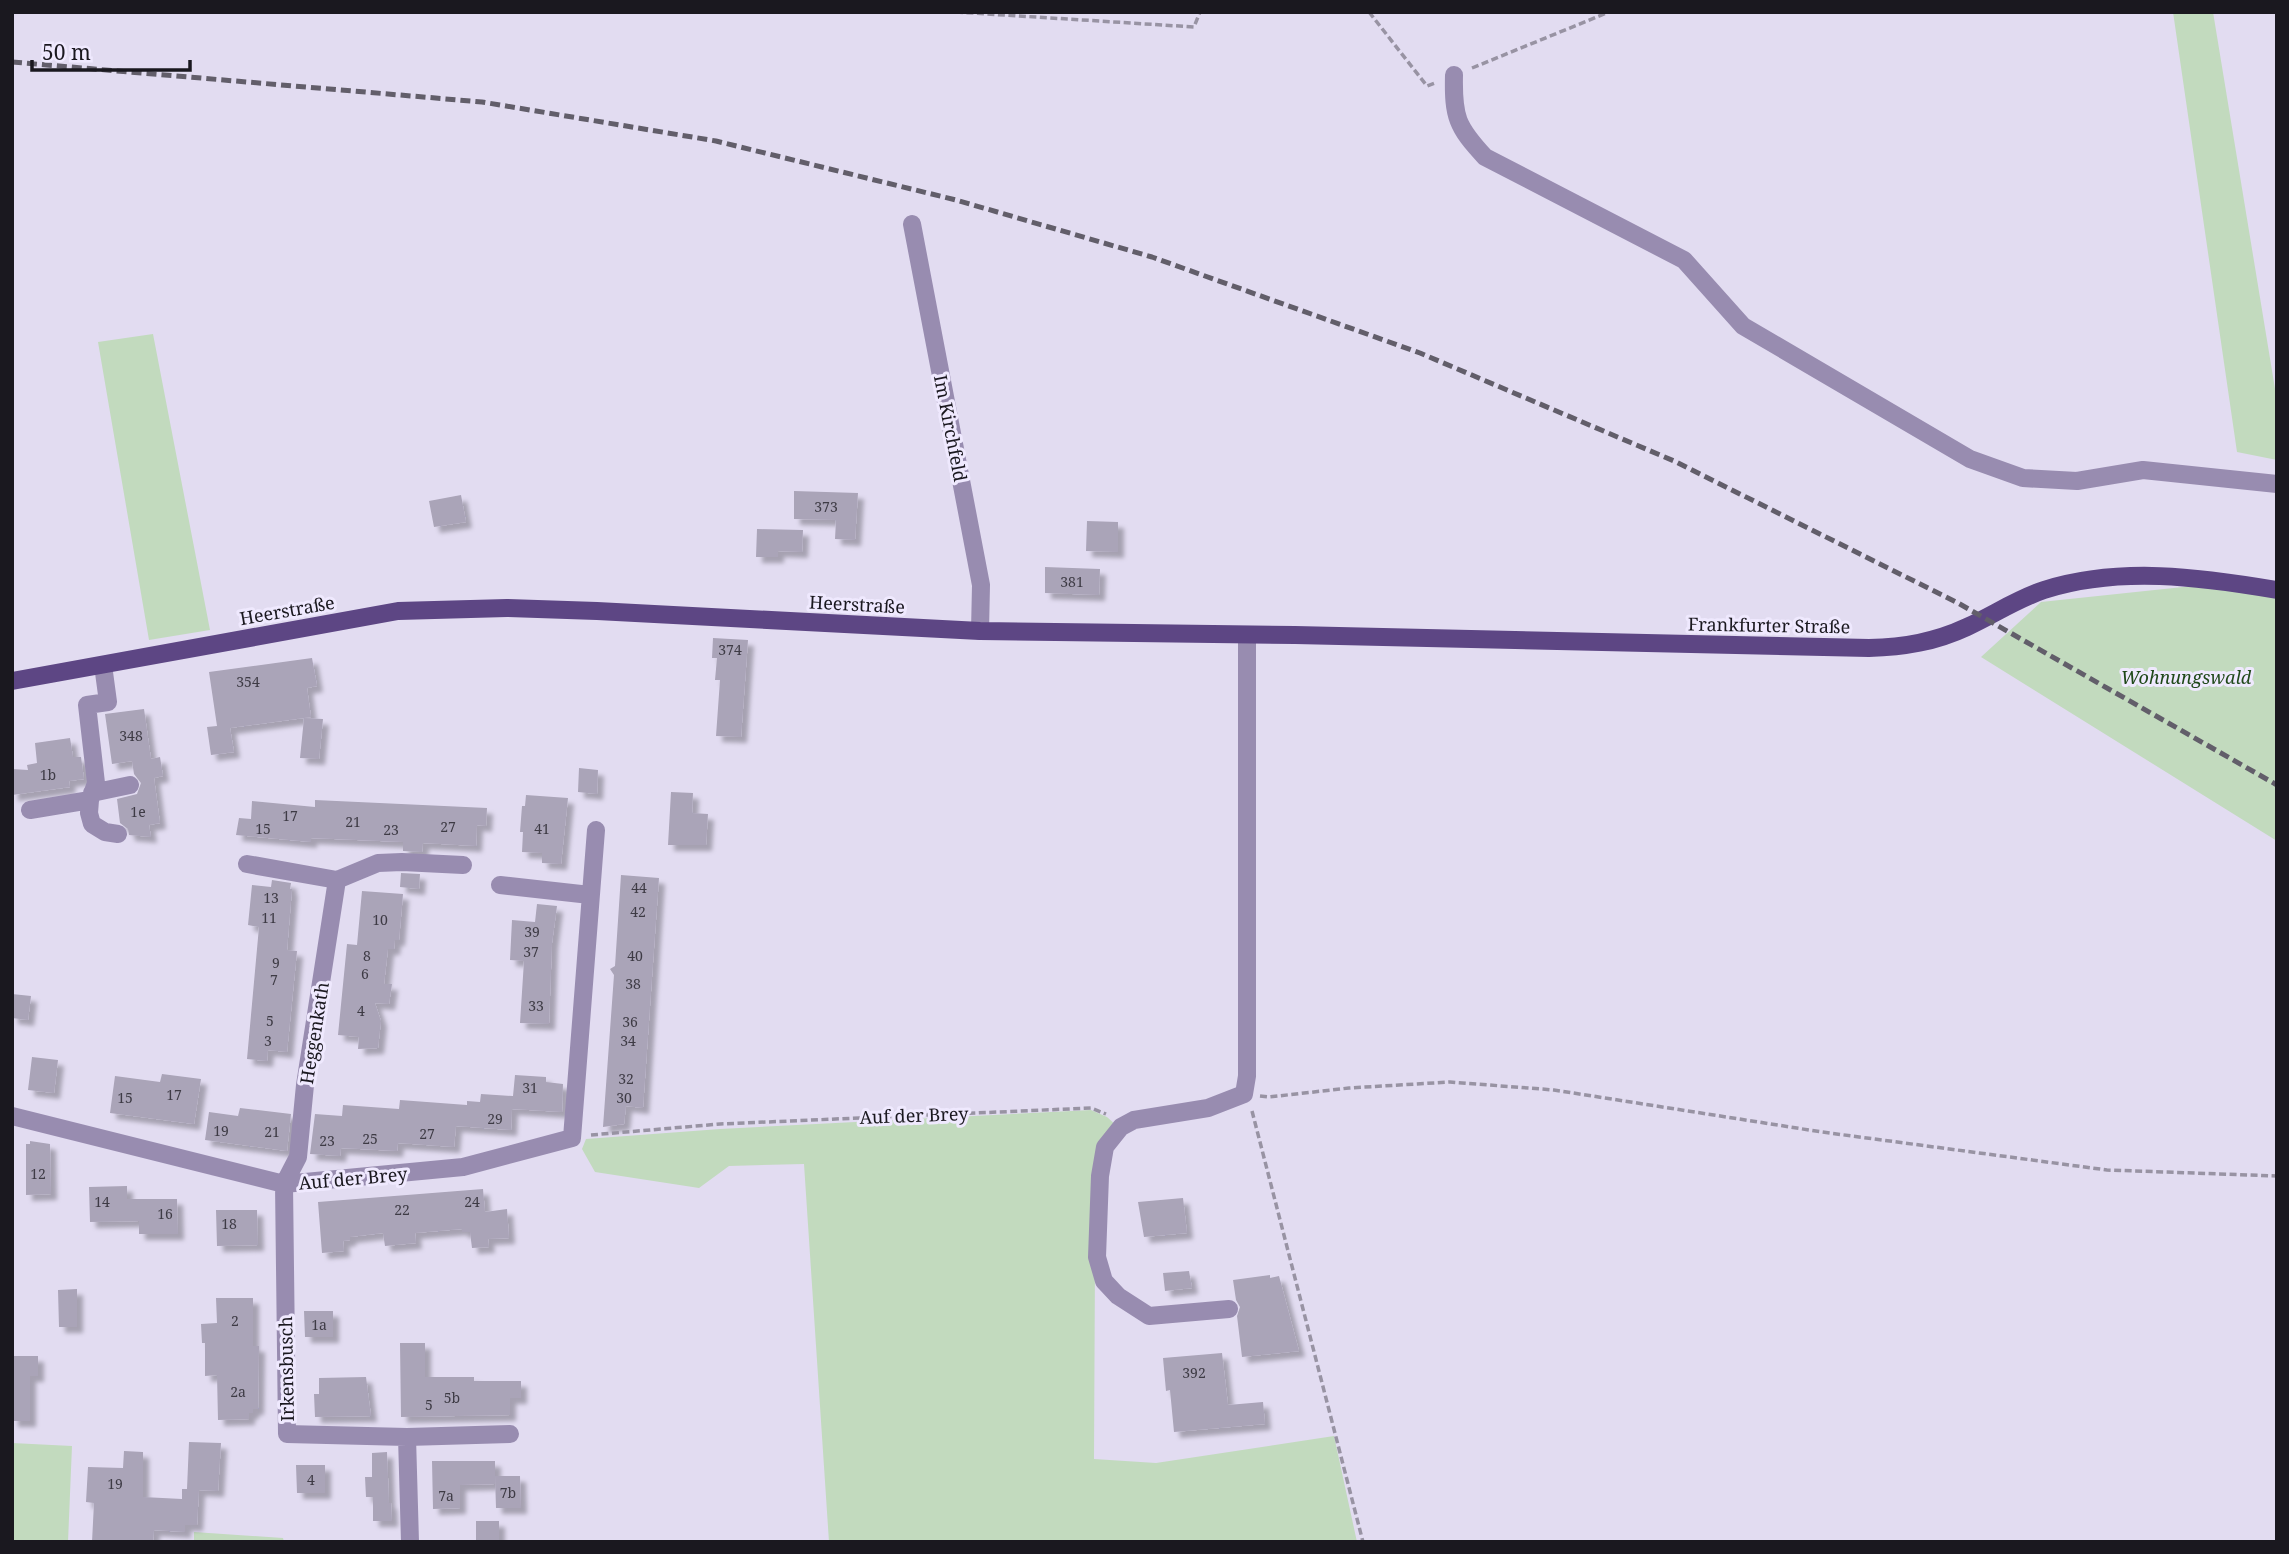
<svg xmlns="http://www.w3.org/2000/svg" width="2289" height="1554" font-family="'Noto Serif',serif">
  <defs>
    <filter id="shadow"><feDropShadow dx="6" dy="6" stdDeviation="2" flood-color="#0004"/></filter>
  </defs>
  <rect width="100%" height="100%" fill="#e2dcf1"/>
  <path fill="#c2dabe" d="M2173 12H2213L2277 401V460L2237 452Z
    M153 334 210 630 149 640 98 342Z
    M2202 585 2277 596V841L1981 657 2041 602Z
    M1091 1110 1107 1117 1118 1127 1104 1142 1095 1262 1094 1459 1156 1463 1334 1436 1357 1542H829L804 1164 729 1166 699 1188 595 1172 582 1149 586 1139 720 1129Z
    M12 1443 72 1446 68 1542H12Z
    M194 1532 283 1538 284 1542H194Z"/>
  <path fill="#aaa4b8" filter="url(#shadow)" d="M794 491 858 493 855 540 835 539 836 520 794 519Z
    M461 495 466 522 434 527 429 501Z
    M1087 521 1118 522V552L1086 551Z
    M757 529 803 530 802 552 778 551V557H756Z
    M1045 567 1100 569 1099 595 1045 593Z
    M713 638 748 640 741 737 716 736 720 680H715L717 658H712Z
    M312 658 317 686 307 688 311 717 304 718 323 719 319 759 300 758 304 718 230 728 234 752 211 755 207 727 217 726 209 672Z
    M144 709 151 759 160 757 163 776 154 778 160 823 149 825 151 837 129 835 128 829 120 823 117 799 137 794 141 783 134 774 132 761 112 764 105 714Z
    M70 738 73 757H81L84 779 69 781 70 787 12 795V769L28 770 27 765 37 763 35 743Z
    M579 768 598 770 597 794 578 792Z
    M671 792 693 793 692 813 708 814 706 845H668Z
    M526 795 568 798 561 864 542 863V853L522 852 523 832H520L522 806H525Z
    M315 800 487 808 486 826 477 825 476 846 423 843 422 852 403 851V842L311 838V842L236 835 239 818 251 819 252 801 315 807Z
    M401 873 420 874 419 889 400 887Z
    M621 875 659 878 655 934 643 1108 626 1106 624 1124 603 1127 614 975 610 969 615 966Z
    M272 880 291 883 290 889H292L287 950 297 951 287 1052 268 1050 267 1061 247 1059 259 927 248 925 252 885 271 887Z
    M362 891 403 894 399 940H395L394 949H388L384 984H392L389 1004 375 1003 381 1021 378 1048 358 1049 359 1037 338 1035 347 944 357 945Z
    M537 904 557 906 552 943 549 1024 520 1023 524 961 510 960 512 920 535 922Z
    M12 994 31 996 28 1020 12 1018Z
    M32 1057 58 1060 54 1093 28 1090Z
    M162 1074 201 1079 194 1124 110 1113 115 1076 160 1082Z
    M515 1075 546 1077V1082L563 1084 562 1112 512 1109 511 1130 456 1126 454 1147 398 1143 397 1151 341 1148 340 1156 310 1154 315 1114 342 1116 343 1105 399 1109 400 1100 467 1105V1101L480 1102 481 1094 513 1096Z
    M240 1108 291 1114 287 1151 205 1140 209 1112 238 1116Z
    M30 1141 50 1144 51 1194 26 1195V1144H30Z
    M127 1186V1199H177L178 1234H139V1221L90 1222 89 1187Z
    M483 1189 485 1212 507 1209 509 1238 488 1239 489 1247 472 1248 470 1232H462V1229L415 1233 416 1243 385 1246 383 1233 350 1237V1240L343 1241 344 1251 322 1253 318 1202Z
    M1183 1198 1187 1233 1144 1237 1138 1202Z
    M216 1210H257L258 1245 217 1246Z
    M1189 1271 1192 1288 1165 1291 1163 1273Z
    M1270 1275V1278L1279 1276 1299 1351 1242 1357 1237 1316 1240 1307 1236 1300 1233 1280Z
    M77 1289V1327H59L58 1290Z
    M216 1298H253V1346H259L258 1409H253V1413H249V1419L218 1420 217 1375 205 1376V1343H202L201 1324 217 1323Z
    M304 1311H333V1337H305Z
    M400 1343H425V1377H474V1381H521V1398H510V1415L401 1417Z
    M1222 1353 1228 1405 1263 1402 1265 1424 1174 1432 1170 1390 1166 1391 1163 1358Z
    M12 1356H38V1376H30V1421H12Z
    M366 1377 371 1416 315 1417 314 1394H319V1378Z
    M189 1442 221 1443 218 1491 199 1490 197 1525H185V1532L154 1530 153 1542H92L94 1503 86 1502 88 1467 123 1468 124 1451 143 1452V1497L182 1499V1489H193H187Z
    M387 1452 389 1503H391L392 1521H373V1497H366L365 1477H372V1453Z
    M432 1461H495V1484L460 1485V1508L433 1509Z
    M296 1465H325V1493H297Z
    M495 1476H520L521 1508H496Z
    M476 1521H499V1542H476Z"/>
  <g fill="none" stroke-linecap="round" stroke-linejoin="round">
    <path stroke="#9893a3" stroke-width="3.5" stroke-dasharray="7 3.5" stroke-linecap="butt" d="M956 12 1194 27 1200 12
      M1369 12 1427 86 1435 83
      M1472 68 1609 12
      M1260 1096 1269 1097 1349 1088 1450 1082 1554 1090 1822 1132 2107 1170 2277 1176
      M1252 1111 1363 1542
      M591 1135 720 1124 1091 1108 1106 1114"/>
    <path stroke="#988cb0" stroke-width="18" d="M1454 75C1453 117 1457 127 1485 157L1684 260 1743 326 1970 459 2023 478 2077 481 2143 470 2277 484
      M912 224 981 585 980 631
      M92 793 130 785
      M90 800 89 813 92 824 105 832 118 834
      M30 810 90 800 96 783 87 705 108 702 103 665
      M247 864 337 880 378 863 402 862 463 865
      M337 880 305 1085 298 1157 284 1184 287 1434 407 1437 410 1542
      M500 885 590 895
      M12 1116 284 1184 463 1167 572 1138 596 830
      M1229 1309 1149 1316 1118 1296 1104 1281 1097 1257 1100 1176 1105 1147 1121 1127 1134 1120 1208 1108 1244 1094 1247 1076V635
      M407 1437 510 1434"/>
    <path stroke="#5d4684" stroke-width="18" d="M12 681 398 611 507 608 597 611 980 631 1295 635 1869 648C1904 647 1935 642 1967 627 1993 615 2017 599 2044 590 2120 566 2200 577 2277 590"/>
    <path stroke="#625e6a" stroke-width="5" stroke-dasharray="10 5" stroke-linecap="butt" d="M12 62 482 102 716 141 956 200 1152 257 1420 353 1674 461 1958 603 2277 785"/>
  </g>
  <g text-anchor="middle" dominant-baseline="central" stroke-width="6" stroke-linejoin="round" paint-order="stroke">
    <g font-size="14" fill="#3e3b45">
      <text x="826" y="506">373</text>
      <text x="1072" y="581">381</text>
      <text x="730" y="649">374</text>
      <text x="248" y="681">354</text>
      <text x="131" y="735">348</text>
      <text x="48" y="774">1b</text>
      <text x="138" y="811">1e</text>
      <text x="290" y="815">17</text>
      <text x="353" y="821">21</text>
      <text x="448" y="826">27</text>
      <text x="263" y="828">15</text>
      <text x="542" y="828">41</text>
      <text x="391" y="829">23</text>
      <text x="639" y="887">44</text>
      <text x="271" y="897">13</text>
      <text x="638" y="911">42</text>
      <text x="269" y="917">11</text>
      <text x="380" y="919">10</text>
      <text x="532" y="931">39</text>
      <text x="531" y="951">37</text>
      <text x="367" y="955">8</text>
      <text x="635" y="955">40</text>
      <text x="276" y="962">9</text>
      <text x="365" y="973">6</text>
      <text x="274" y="979">7</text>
      <text x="633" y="983">38</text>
      <text x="536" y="1005">33</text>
      <text x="361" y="1010">4</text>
      <text x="270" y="1020">5</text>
      <text x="630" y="1021">36</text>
      <text x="268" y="1040">3</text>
      <text x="628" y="1040">34</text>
      <text x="626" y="1078">32</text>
      <text x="530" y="1087">31</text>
      <text x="174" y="1094">17</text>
      <text x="125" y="1097">15</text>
      <text x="624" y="1097">30</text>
      <text x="495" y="1118">29</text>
      <text x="221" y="1130">19</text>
      <text x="272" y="1131">21</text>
      <text x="427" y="1133">27</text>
      <text x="370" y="1138">25</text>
      <text x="327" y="1140">23</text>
      <text x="38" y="1173">12</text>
      <text x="102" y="1201">14</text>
      <text x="472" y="1201">24</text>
      <text x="402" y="1209">22</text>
      <text x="165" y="1213">16</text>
      <text x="229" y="1223">18</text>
      <text x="235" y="1320">2</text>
      <text x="319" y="1324">1a</text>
      <text x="1194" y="1372">392</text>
      <text x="238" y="1391">2a</text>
      <text x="452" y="1397">5b</text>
      <text x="429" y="1404">5</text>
      <text x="311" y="1479">4</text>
      <text x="115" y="1483">19</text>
      <text x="508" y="1492">7b</text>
      <text x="446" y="1495">7a</text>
    </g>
    <g font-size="18" fill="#1a181f" stroke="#efe9fe">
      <text transform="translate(951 428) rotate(79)">Im Kirchfeld</text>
      <text transform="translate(857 604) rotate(3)">Heerstraße</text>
      <text transform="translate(287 610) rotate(-10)">Heerstraße</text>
      <text transform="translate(1769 625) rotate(1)">Frankfurter Straße</text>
      <text transform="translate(314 1033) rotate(-81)">Heggenkath</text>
      <text transform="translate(914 1115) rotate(-2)">Auf der Brey</text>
      <text transform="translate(353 1178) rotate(-5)">Auf der Brey</text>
      <text transform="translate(286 1369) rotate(-91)">Irkensbusch</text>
    </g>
    <g font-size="18" font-style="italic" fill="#1f4819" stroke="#efe9fe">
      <text x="2186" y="677">Wohnungswald</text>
    </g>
  </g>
  <rect width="2289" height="1554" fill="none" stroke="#1a181f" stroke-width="28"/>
  <path d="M32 60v10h158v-10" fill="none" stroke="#1a181f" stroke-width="3.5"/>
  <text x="42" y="60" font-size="21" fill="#1a181f" stroke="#efe9fe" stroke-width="5" paint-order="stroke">50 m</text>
</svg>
